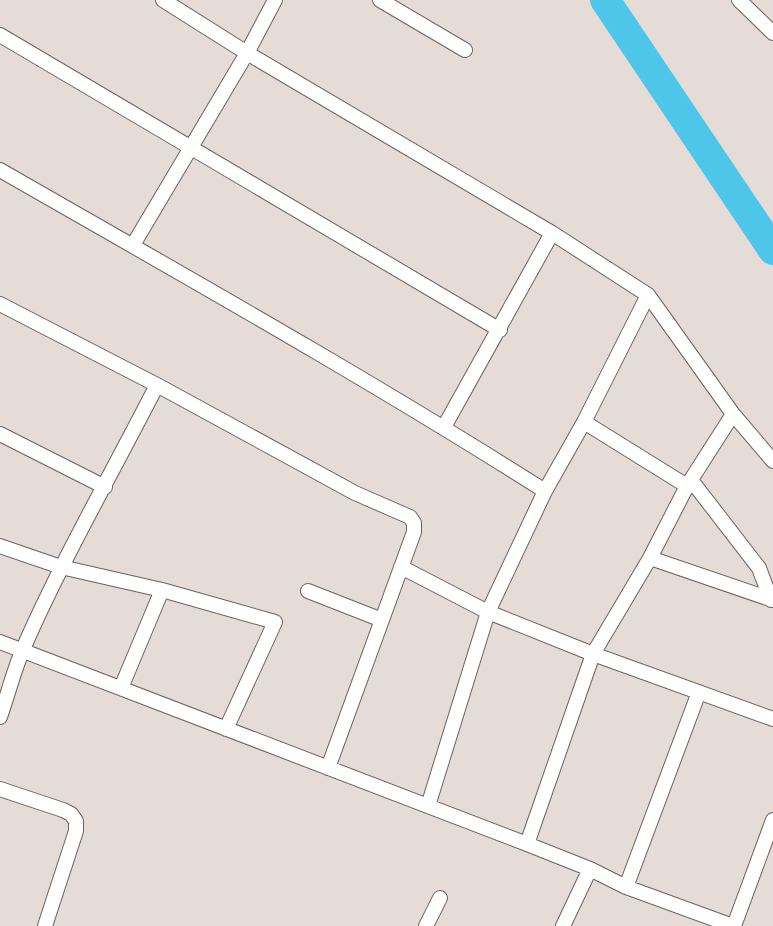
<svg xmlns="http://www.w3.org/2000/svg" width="773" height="926" font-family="Manrope,sans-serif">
  <rect width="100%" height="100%" fill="#e5dcd8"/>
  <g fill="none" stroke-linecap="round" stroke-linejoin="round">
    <path stroke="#4dc6ea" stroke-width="30" d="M605 0 773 250"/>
    <defs>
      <path id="street" d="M163 0 247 53 552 233 444 427
        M380 0 465 50
        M739 0 773 33
        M0 35 500 330
        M0 170C183 275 367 378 545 491
        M133 245 247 53 275 0
        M648 295 733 414 773 461
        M0 304 157 385 355 493 410 517 414 523V532L328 768
        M0 434 105 487
        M691 480 759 568 771 600
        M687 486 733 414
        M0 546 61 567 162 590 275 622 226 729
        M650 558 773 600
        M401 567 488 612 593 654 773 719
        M308 591 382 620
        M0 642 527 844 590 869 626 887 733 926
        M121 688 162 590
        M0 717C8 694 14 670 23 649 63 558 112 473 157 385
        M0 789 63 810 71 814 76 821V831L45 926
        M428 806 488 612 545 491 584 422 648 295 552 233
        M527 844 593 654 650 558 687 486 584 422
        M626 887 699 692
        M426 926 440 898
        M563 926 590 869
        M734 926 773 820"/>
    </defs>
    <use href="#street" stroke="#6a625e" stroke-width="16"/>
    <use href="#street" stroke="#fff" stroke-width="14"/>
  </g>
</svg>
